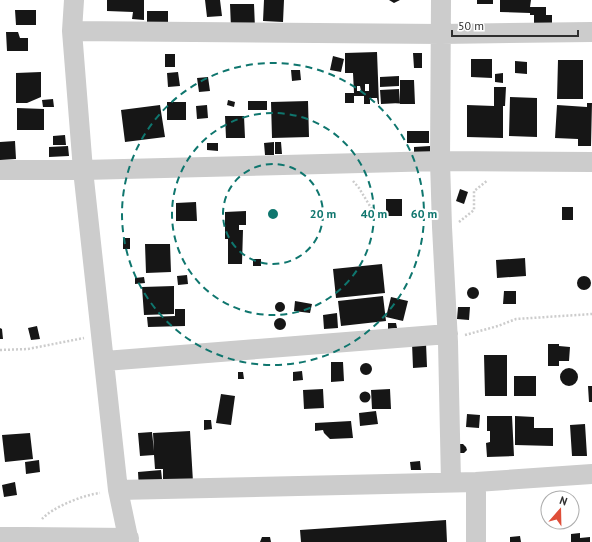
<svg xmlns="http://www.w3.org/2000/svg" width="592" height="542" font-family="'PT Sans',sans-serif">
  <rect width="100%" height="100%" fill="#fff"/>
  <path fill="#161616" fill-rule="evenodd" d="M107 0H144V20L132 19 133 12 107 11Z
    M205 0H220L222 16 207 17Z
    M264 0H284L283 22 263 21Z
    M389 0H400L394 3Z
    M477 0H493V4H477Z
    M500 0H531L530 7H546V15H552V28H534V15H530V13L500 12Z
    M230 4H254L255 28H231Z
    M15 10H36V25H16Z
    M147 11H168V27H147Z
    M6 32H18L20 38H28V51H7Z
    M377 52 379 104H378L377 98H370V104H364V96H354V103H345V93H354L353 73H345V53ZM365 84H369V91H365ZM357 86H360L361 91H357Z
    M413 53H422V68H414Z
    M165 54H175V67H165Z
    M333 56 344 59 341 72 330 70Z
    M471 59H492V78L471 77Z
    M558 60H583V99H557Z
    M515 61 527 62V74L515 73Z
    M291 70H300L301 80 292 81Z
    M41 72V97L27 103H16V73Z
    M178 72 180 86 168 87 167 73Z
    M503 73V83L495 82V74Z
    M399 76V86L380 87V77Z
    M208 77 210 91 199 92 197 78Z
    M400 80H414L415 104H400Z
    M494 87H506L505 106H503V138L467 137V105L494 106Z
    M399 89 400 103 381 104 380 90Z
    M510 97 537 98V137L509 136Z
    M53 99 54 107H43L42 100Z
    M228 100 235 102 234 107 227 105Z
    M248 101H267V110H248Z
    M308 101 309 137 272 138 271 102Z
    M167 102H186V120H167Z
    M587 103H592L591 146H578V139L555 138 557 105 587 107Z
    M160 105 165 137 125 142 121 110Z
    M207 105 208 118 197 119 196 106Z
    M17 108 44 109V130H17Z
    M225 116H244L245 138H226Z
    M407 131H429V143H407Z
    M65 135 66 145H53V136Z
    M15 141 16 159 0 160V142Z
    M274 142V155H265L264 143Z
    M275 142H281L282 154H275Z
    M207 143H218V151L207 150Z
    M68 146 69 156 49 157V147Z
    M430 146V155L414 156V147Z
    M460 189 468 192 464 204 456 201Z
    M386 199H402V216H386Z
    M196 202 197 221H176V203Z
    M562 207H573V220H562Z
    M246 211V225H239V230H243L242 264H228V239H225V212Z
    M123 238H130V249H123Z
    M145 244H170L171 272 146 273Z
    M525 258 526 276 497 278 496 260Z
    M253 259H261V266H253Z
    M382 264 385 293 336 298 333 269Z
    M187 275 188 284 178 285 177 276Z
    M577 283a7 7 0 1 1 14 0a7 7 0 1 1-14 0Z
    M144 277 145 283 135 284V278Z
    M174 286V314L144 315 142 287Z
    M467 293a6 6 0 1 1 12 0a6 6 0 1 1-12 0Z
    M504 291H516V304H503Z
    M383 296 386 321 341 326 338 301Z
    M391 297 408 301 403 321 386 317Z
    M295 301 312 304 310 313 294 311Z
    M275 307a5 5 0 1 1 10 0a5 5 0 1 1-10 0Z
    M458 307H470L469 320 457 319Z
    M175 309H185V326L148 327 147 317 175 316Z
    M337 313 338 328 324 329 323 315Z
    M274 324a6 6 0 1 1 12 0a6 6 0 1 1-12 0Z
    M388 323H396L397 328 388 329Z
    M37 326 40 339 31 340 28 328Z
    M0 328 2 329 3 339H0Z
    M412 343H426L427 367 413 368Z
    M548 344H559V346L570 347 569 361H559V366H548Z
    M484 355H507V396H485Z
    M331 362H343L344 381 331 382Z
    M360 369a6 6 0 1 1 12 0a6 6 0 1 1-12 0Z
    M560 377a9 9 0 1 1 18 0a9 9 0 1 1-18 0Z
    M302 371 303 380 293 381V372Z
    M238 372H243L244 379H238Z
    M514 376H536V396H514Z
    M588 386H592V402H589Z
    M323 389 324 408 304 409 303 390Z
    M390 389 391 409H372L371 390Z
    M359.5 397a5.5 5.5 0 1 1 11 0a5.5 5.5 0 1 1-11 0Z
    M221 394 235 396 231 425 216 423Z
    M376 411 378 424 360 426 359 413Z
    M467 414 480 415 479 428 466 427Z
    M487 416H512L514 456 487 457 486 443 490 442V431H487Z
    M515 416 534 417V428H553V446L515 445Z
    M204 420H211L212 429 204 430Z
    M351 421 353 438 330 439 324 433 323 430 315 431V423Z
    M585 424 587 456H572L570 425Z
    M190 431 193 482 163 483V469H155L154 455 140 456 138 433 152 432 154 451 153 433Z
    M30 433 33 459 5 462 2 435Z
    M460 444H463L466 447 467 450 464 453H459Z
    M39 460 40 472 26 474 25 462Z
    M420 461 421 470H411L410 462Z
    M161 470 163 488 139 490 138 472Z
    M15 482 17 495 4 497 2 485Z
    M446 520 447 542H301L300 530Z
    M580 533V538L590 537V542H571V534Z
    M520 536 521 542H510V537Z
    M262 537H270L271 542H260Z"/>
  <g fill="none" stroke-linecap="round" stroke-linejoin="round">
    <path stroke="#ccc" stroke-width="2.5" stroke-dasharray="2 2" stroke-linecap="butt" d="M353 181 359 188 376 216
      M459 222 474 210V191L488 180
      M465 335 498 326 516 319 592 314
      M0 350 28 349 84 338
      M42 519C53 507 83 495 100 493"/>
    <path stroke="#ccc" stroke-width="20" d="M74 0 72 31 83 170 118 490 129 542
      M441 0 440 161 442 227 448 342 451 482
      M72 31 441 34 592 32
      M0 170H83L440 161 592 162
      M105 361 448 334
      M118 490 476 482 592 474
      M0 537H25L129 538
      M476 542V482"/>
  </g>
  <g fill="none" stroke="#0f766e" stroke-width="2" stroke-dasharray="7 5">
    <circle cx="273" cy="214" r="50"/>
    <circle cx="273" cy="214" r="101"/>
    <circle cx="273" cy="214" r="151"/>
  </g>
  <circle cx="273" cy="214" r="6" fill="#0f766e" stroke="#fff" stroke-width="2"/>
  <g font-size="12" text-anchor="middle" font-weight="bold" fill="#0f766e" stroke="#fff" stroke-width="4" stroke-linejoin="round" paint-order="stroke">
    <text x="323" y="218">20 m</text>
    <text x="374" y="218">40 m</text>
    <text x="424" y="218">60 m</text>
  </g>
  <g transform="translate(560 510) rotate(20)"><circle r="19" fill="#ffffff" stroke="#acacac"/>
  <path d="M0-3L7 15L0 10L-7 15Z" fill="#df4e39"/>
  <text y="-6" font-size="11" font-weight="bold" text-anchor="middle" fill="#2f2f2f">N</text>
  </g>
  <path d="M452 30v6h126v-6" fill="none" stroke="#2f2f2f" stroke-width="2"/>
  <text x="458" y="30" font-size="12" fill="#2f2f2f" stroke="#ffffff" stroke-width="3" paint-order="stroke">50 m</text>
</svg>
